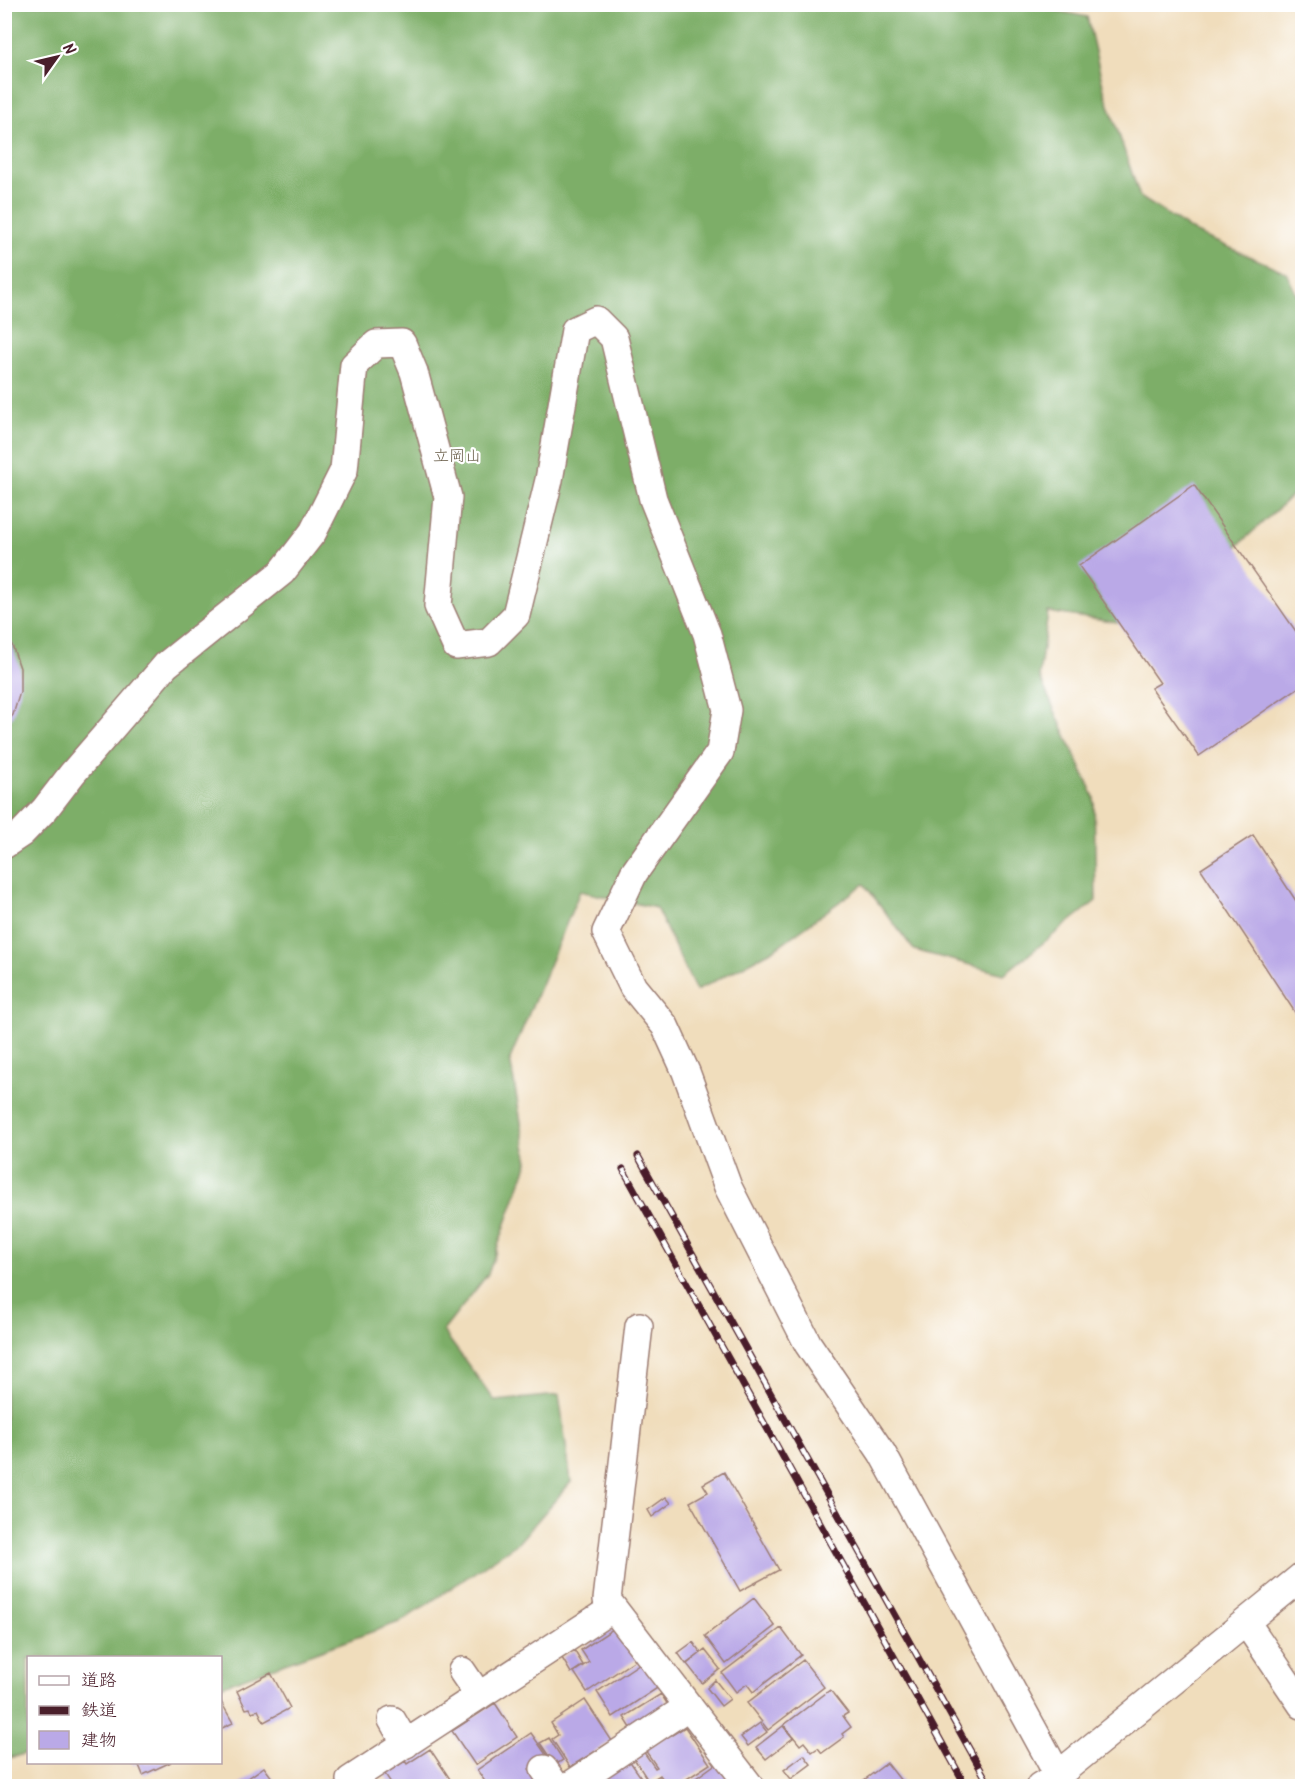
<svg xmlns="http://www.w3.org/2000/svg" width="1307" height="1791" font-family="Kalam,'Klee One',sans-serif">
  <rect width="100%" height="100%" fill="#fff"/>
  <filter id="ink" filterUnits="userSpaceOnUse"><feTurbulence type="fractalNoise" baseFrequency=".0167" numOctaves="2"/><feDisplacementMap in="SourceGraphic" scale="12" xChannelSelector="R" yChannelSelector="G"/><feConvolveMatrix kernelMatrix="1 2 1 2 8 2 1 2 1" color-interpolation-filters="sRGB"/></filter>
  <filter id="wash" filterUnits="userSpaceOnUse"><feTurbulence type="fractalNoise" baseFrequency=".008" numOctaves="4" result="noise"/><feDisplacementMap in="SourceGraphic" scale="24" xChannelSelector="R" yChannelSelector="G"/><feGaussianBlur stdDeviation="1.35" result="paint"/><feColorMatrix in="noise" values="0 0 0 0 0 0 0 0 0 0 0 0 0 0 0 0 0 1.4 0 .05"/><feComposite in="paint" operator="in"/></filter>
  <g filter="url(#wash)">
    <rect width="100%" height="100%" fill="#f0ddbc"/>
    <path fill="#7dae68" stroke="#64664a" stroke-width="1.5" d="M1024 4 1087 17 1104 90 1140 197 1196 233 1286 272 1302 306V486L1232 551 1124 624 1048 612 1039 676 1094 797 1096 901 1004 974 914 950 864 884 773 950 696 991 656 908 580 891 510 1059 528 1162 488 1274 443 1331 495 1401 559 1395 571 1482 518 1543 402 1621 221 1686 220 1658H28V1753L5 1759V5Z"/>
    <g id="blocks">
      <path fill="#baa9e7" d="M1194 485 1302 640V685L1199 756 1151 688 1160 683 1079 566Z
        M4 635 12 645 20 668V692L13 715 4 726Z
        M1253 835 1302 910V1023L1201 869Z
        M724 1472 779 1570 740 1591 690 1502 708 1492 703 1484Z
        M666 1497 671 1503 652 1517 648 1510Z
        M754 1598 775 1626 726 1664 705 1636Z
        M616 1627 641 1656 587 1692 574 1672 589 1662 581 1650Z
        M781 1628 801 1655 753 1692 747 1684 736 1692 722 1673Z
        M693 1642 701 1653 686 1664 678 1653Z
        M574 1650 583 1665 571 1673 562 1658Z
        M705 1650 720 1669 702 1683 687 1664Z
        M645 1660 662 1685 613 1717 597 1692Z
        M803 1660 824 1687 768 1730 747 1703Z
        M271 1673 290 1708 264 1722 258 1710 252 1712 250 1708 246 1709 237 1691Z
        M715 1680 730 1699 721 1706 707 1688Z
        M830 1690 848 1713 843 1716 851 1727 842 1734 844 1737 822 1753 818 1748 812 1752 804 1742 800 1745 784 1725Z
        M661 1694 668 1705 631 1728 624 1717Z
        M220 1700 233 1723 220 1729Z
        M585 1700 612 1741 570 1767 552 1739 558 1735 551 1723Z
        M495 1703 517 1737 475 1765 452 1731Z
        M760 1723 767 1732 748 1746 741 1737Z
        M783 1726 793 1738 766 1759 756 1747Z
        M685 1727 710 1764 676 1786H668L660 1775 649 1782 633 1757 643 1751 655 1768 657 1767 645 1750 670 1733 672 1735Z
        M531 1733 547 1756 529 1769 537 1781 535 1786H488L477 1770Z
        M549 1738 563 1760 555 1765 540 1743Z
        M430 1749 452 1782 446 1786H393L385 1774 405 1761 407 1764Z
        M804 1755 811 1764 791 1779 784 1770Z
        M629 1760 647 1786H594L593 1784Z
        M132 1762H171L143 1775 138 1763 133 1765Z
        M717 1763 733 1784 729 1786H685Z
        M887 1763 905 1786H856Z
        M264 1767 278 1786H237Z"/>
    </g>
  </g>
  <g filter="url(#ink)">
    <use href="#blocks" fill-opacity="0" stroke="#9d7e74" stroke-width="1.5"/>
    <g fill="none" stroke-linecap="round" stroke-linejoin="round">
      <defs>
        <path id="minor" d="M4 845 22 833 45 809 72 774 166 665 282 572 313 532 344 470 354 365 376 344 402 343 414 372 448 497 438 606 456 646 489 642 516 615 549 480 575 330 596 320 614 338 653 499 707 634 727 710 720 752 634 873 606 932 633 987 665 1026 686 1072 728 1187 808 1344 882 1453 1058 1775
          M639 1326 607 1600 750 1786
          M1246 1622 1302 1705
          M462 1671 479 1696
          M392 1720 406 1744
          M544 1769 556 1786
          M350 1780 613 1608
          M569 1786 689 1706
          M1040 1786 1058 1775 1302 1576"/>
      </defs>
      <use href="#minor" stroke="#9d7e74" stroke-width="30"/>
      <use href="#minor" stroke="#fff" stroke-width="27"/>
      <defs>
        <path id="rail" d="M638 1156 990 1786
          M623 1169 966 1786"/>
      </defs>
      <use href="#rail" stroke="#4a1f2b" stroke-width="7"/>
      <use href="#rail" stroke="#fff" stroke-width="4.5" stroke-dasharray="14" stroke-linecap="butt"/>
    </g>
  </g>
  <g text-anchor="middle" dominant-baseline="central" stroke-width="4.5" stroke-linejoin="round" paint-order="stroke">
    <g font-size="16" fill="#675b46" stroke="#fff">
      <text x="457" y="456">立岡山</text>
    </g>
  </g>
  <rect width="1307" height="1791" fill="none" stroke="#fff" stroke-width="24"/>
  <rect x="27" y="1656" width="195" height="108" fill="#ffffff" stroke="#b7a5aa" stroke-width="1.5"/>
  <rect x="39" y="1676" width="30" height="9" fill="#ffffff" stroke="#b7a5aa" stroke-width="1.5"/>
  <text x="81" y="1686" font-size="18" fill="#4a1f2b">道路</text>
  <rect x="39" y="1706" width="30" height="9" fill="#4a1f2b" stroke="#b7a5aa" stroke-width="1.5"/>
  <text x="81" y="1716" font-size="18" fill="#4a1f2b">鉄道</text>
  <rect x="39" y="1731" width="30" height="18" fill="#baa9e7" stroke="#b7a5aa" stroke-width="1.5"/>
  <text x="81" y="1746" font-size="18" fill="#4a1f2b">建物</text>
  <g transform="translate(57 57) rotate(56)" stroke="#ffffff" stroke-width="4.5" paint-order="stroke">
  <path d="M0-4.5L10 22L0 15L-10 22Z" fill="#4a1f2b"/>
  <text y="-9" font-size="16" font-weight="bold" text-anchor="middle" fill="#4a1f2b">N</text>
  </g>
</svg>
